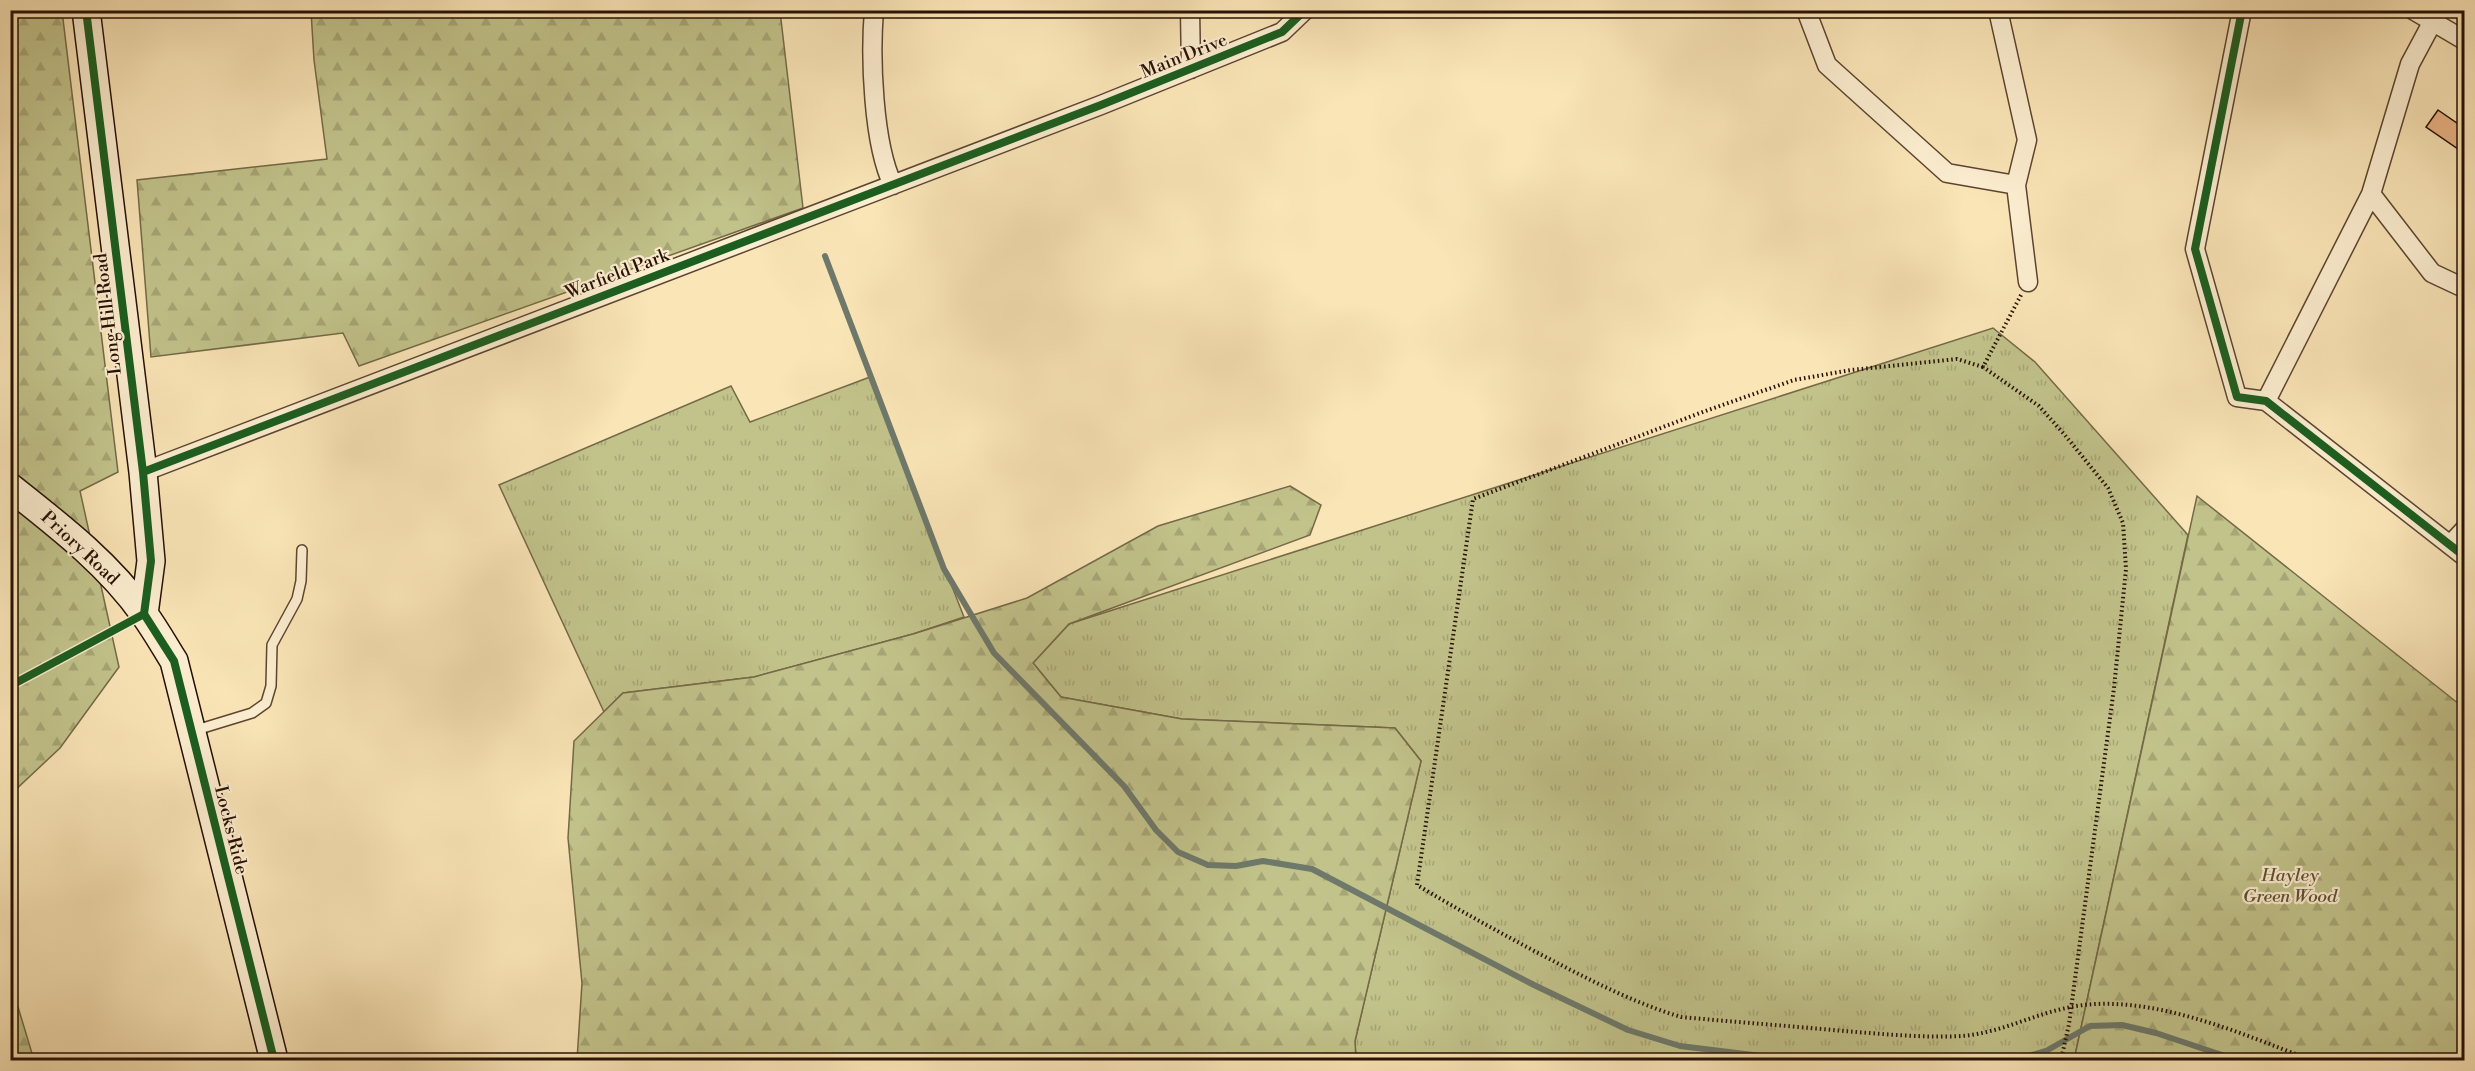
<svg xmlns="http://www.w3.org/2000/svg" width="2475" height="1071" font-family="'Libre Bodoni',serif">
  <defs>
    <pattern id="grass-tufts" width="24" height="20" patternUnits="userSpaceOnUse" patternTransform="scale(1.5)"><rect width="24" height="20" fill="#c2c38b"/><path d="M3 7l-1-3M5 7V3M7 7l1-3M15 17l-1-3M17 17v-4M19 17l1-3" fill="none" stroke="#a7a676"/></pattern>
    <pattern id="forest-firs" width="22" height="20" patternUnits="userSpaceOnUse" patternTransform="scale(1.5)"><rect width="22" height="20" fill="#c2c38b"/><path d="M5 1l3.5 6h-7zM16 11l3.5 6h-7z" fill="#a7a676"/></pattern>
  </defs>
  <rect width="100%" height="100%" fill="#fae5b7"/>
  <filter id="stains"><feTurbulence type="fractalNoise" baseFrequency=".00333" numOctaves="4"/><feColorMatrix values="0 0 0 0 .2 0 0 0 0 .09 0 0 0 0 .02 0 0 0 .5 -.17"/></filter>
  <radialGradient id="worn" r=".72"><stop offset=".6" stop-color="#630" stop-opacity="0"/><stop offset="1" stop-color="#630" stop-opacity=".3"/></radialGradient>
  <path fill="url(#grass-tufts)" stroke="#746a47" stroke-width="1.5" d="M1993 328 2035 362 2188 535 2074 1060H1356L1355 1041 1421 761 1395 728 1182 719 1061 697 1033 663 1069 624Z
    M870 377 964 617 913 634 754 677 623 693 604 712 499 485 731 386 750 422Z"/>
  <path fill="url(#forest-firs)" stroke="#746a47" stroke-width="1.5" d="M11 11H62L118 472 80 491 119 667 60 748 11 794Z
    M780 11 803 208 359 366 343 333 151 357 137 180 327 159 314 60 311 11Z
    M1290 486 1321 505 1310 535 1069 624 1033 663 1061 697 1182 719 1395 728 1421 761 1355 1041 1356 1060H577L582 983 568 838 574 741 623 693 754 677 913 634 1027 598 1158 526Z
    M2197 496 2464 708V1060H2074Z
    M11 1007H18L34 1060H11Z"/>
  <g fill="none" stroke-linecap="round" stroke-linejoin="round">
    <path stroke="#6e796b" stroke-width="6" d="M825 256 944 569 994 653 1124 786 1156 830 1178 852 1208 865 1236 866 1263 861 1312 869 1534 985 1628 1030 1680 1046 1795 1060
      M2015 1060 2046 1051 2090 1026 2122 1025 2156 1033 2237 1060"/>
  </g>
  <path fill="#ebb485" stroke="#271003" stroke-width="1.5" d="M2438 110 2464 128V153L2426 127Z"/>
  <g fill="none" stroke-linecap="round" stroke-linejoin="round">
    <defs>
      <path id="lane" d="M193 731 252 713 266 703 271 686 272 645 297 599 301 581 302 550"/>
      <path id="street" d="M874 10C870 57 873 144 893 185
        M1190 10 1191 69
        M1806 10 1827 65 1947 173 2016 185 2028 282
        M1998 10 2027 140 2016 185
        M2242 10 2195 249 2237 397 2266 401 2464 556
        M2413 10 2464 40
        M2371 194 2432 273 2464 288
        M2266 401 2371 194 2410 64 2433 21
        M143 472 1101 105 1282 32 1305 10
        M2451 544 2464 530"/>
      <path id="secondary" d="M86 10 143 472 151 561 144 614
        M10 487C58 525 109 564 144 614 155 629 164 645 174 661L274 1060"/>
    </defs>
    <use href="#lane" stroke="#5c4530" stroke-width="12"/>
    <use href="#street" stroke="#5c4530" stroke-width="21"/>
    <use href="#secondary" stroke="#271003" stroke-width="30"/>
    <path stroke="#271003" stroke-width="4" stroke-dasharray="1.5 3" stroke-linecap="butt" d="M2021 295 1983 367 2039 406 2064 434 2108 488 2123 523 2126 569 2114 688 2069 1024 2061 1060
      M1983 367 1957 359 1851 370 1794 380 1708 410 1473 499 1417 885C1457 909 1497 931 1538 953 1584 977 1631 1002 1681 1017 1736 1022 1790 1026 1844 1031 1883 1034 1923 1038 1962 1036 2000 1033 2034 1014 2071 1007 2147 992 2240 1033 2311 1060"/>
    <use href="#lane" stroke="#fceed0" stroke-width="9"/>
    <use href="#street" stroke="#fceed0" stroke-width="18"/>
    <use href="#secondary" stroke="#fceed0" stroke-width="27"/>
    <defs>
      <path id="cycleway" d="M86 10 143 472 151 561 144 614
        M2242 10 2195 249 2237 397 2266 401 2464 556
        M143 472 1101 105 1282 32 1305 10
        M144 614 174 661 274 1060
        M10 686 144 614"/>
    </defs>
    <use href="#cycleway" stroke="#fceed0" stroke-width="11"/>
    <use href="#cycleway" stroke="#1b5e20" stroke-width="8"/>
  </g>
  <g text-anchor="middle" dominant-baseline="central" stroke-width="4.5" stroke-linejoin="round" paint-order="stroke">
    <g font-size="18" fill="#271003" stroke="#fceed0">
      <text transform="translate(1184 56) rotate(-22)">Main Drive</text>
      <text transform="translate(617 274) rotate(-21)">Warfield Park</text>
      <text transform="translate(108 314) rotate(-97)">Long Hill Road</text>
      <text transform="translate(80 548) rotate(43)">Priory Road</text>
      <text transform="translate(231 830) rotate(76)">Locks Ride</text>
    </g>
    <g font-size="18" font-style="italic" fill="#5d4f33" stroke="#fceed0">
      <text x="2290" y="875">Hayley<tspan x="2290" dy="21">Green Wood</tspan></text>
    </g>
  </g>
  <rect width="2475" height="1071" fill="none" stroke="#fae5b7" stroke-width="36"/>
  <rect x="12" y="12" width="2451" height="1047" fill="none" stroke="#271003" stroke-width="3"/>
  <rect x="18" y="18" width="2439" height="1035" fill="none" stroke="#271003" stroke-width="1.5"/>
  <rect width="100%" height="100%" filter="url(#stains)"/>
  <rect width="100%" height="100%" fill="url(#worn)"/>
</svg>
